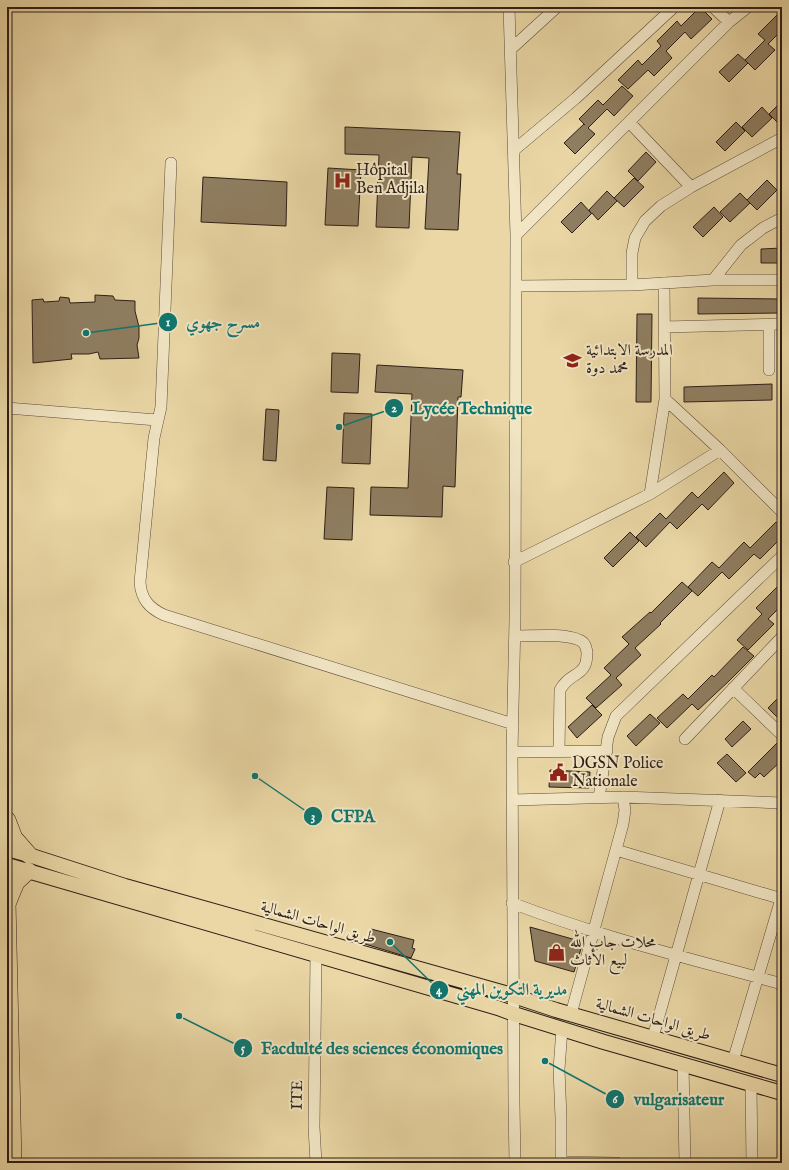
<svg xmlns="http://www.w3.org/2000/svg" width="789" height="1170" font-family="'IM FELL English',Amiri,serif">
  <rect width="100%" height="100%" fill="#ead7a5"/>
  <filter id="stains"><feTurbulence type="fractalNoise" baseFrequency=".005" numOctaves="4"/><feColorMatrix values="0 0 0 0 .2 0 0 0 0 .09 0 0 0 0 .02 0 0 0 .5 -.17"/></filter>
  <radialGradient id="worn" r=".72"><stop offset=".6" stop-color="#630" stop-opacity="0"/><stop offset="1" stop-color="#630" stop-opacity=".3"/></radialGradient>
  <path fill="#8f7e61" stroke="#2d1e17" d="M700 7 712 19 691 39 685 32 666 51 672 58 654 76 648 70 628 89 618 80 638 60 642 65 661 46 657 41 677 21 681 26Z
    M777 15 782 21V30L768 44 775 50 755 70 745 60 765 40 758 34Z
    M738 54 748 63 729 82 719 72Z
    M622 86 633 96 614 116 607 109 588 128 595 134 575 154 564 143 584 124 585 125 579 119 598 100 603 105Z
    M782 101V127L769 114Z
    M762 107 772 118 752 137 742 127Z
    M736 122 745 131 725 151 716 142Z
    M345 127 460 132 457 174H461L458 230 425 229 429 158 412 157 409 228 376 227 379 155 345 154Z
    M646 152 656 162 638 181 628 171Z
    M328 168 361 170 358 226 325 225Z
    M203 177 287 182 286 226 201 222Z
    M634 178 644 187 624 207 614 198Z
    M767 180 777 190 757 210 747 200Z
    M607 191 617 201 598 220 592 213 572 233 561 222 581 202 591 213 589 210Z
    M740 193 750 203 730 222 720 212Z
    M714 207 723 217 703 237 693 227Z
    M782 248V263H761V249Z
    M95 295 113 296 115 300 135 301V311L139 327V338L137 345 139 358 100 359 98 352 89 354H71L72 359 33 363 32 300 43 299 44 302 59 301 60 297 69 298 70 303 95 302Z
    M698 298 782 299V313L698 314Z
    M637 314H652L651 402H636Z
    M332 353 360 354 358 393 331 392Z
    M377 365 463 370 461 397H458L455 487 443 486 442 517 370 515 371 487 408 488 412 394 375 392Z
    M772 384V400L684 402V387Z
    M266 409 279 410 276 461 263 460Z
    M344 413 372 414 370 464 342 463Z
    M724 472 734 483 708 510 702 504 677 529 670 522 646 547 636 537 660 513 666 519 692 492 698 498Z
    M327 487 354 488 352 540 324 539Z
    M776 522 782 528V537L760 559 754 554 729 579 722 572 698 596 688 587 712 562 719 568 744 542 750 548Z
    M630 532 639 541 613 567 604 558Z
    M682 582 692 591 660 623 661 624 635 648 641 655 616 678 622 685 596 708 586 698 611 675 604 668 629 644 622 637 650 612 651 613Z
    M782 582V605L768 619 774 624 748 650 737 640 762 614 756 608Z
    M743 647 754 656 730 680 698 710 692 704 667 728 657 718 683 694 688 699 712 675 714 677Z
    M782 694V712L777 717 768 708Z
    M592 705 602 715 577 738 568 727Z
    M650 714 660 723 636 746 627 736Z
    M743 721 751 729 732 747 725 739Z
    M778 742 782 746V760L764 777 760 773 755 778 748 772Z
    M727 754 746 773 736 782 717 763Z
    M550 770 590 772 589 788 549 787Z
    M530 927 583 942 574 972 535 961Z
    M371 929 414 940 412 948 415 949 411 958 365 944Z"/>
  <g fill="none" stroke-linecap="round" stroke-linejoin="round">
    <defs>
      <path id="minor" d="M509 7 516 235 515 620 512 752 514 1104 515 1163
        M713 7 729 22
        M511 49 557 7
        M629 122 691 187
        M513 151 576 98 674 7
        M171 163 161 407 154 438 140 582C141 599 149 608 164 615L513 724
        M516 235 729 22 748 7
        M713 280 741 245 763 228 782 218
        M664 283 665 399 720 450 782 512
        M632 285V253L635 238 645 221 661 206 691 187 782 138
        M516 286 632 285 713 280H782
        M769 325V370
        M664 327 782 324
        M7 408 157 420
        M650 494 665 399
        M514 562 650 494 720 450
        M515 636C531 636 565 633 579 640 585 642 586 647 587 652 587 657 587 663 584 667 578 677 568 675 560 690L559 751
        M733 688 782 735
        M685 739 782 637
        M512 752 607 751
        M599 798 608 737 616 716 782 556
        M512 800 623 797 782 803
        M616 850 782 899
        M512 903C600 937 692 959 782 984
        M571 1014 623 824 625 810 623 797
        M653 1037 720 800
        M733 1061 781 899
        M683 1064 685 1163
        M751 1085 752 1163
        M561 1162 617 1163
        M316 1163 314 1127 316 955
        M561 1163V1118L559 1069 562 1029"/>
      <path id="major" d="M7 849 29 855 125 886 505 993 556 1010 782 1075
        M7 865 498 1008 514 1014 604 1042 782 1093"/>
      <path id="highway" d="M7 820 14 838 29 855
        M7 902 13 1163
        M7 904 16 882 28 871"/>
    </defs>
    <use href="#minor" stroke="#5c4c3a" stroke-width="12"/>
    <use href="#major" stroke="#2d1e17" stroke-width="16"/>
    <use href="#highway" stroke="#2d1e17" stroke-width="18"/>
    <use href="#minor" stroke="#f1e5c4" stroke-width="11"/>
    <use href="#major" stroke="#ead7a5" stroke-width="14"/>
    <use href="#highway" stroke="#ead7a5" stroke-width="17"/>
  </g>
  <defs>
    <symbol id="hospital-bare" viewBox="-9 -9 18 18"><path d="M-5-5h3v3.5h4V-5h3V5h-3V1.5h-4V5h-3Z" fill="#8f2418" stroke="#f1e5c4" stroke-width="2.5" paint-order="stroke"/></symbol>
    <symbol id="school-bare" viewBox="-9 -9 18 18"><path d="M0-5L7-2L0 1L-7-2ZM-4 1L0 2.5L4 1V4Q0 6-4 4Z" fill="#8f2418" stroke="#f1e5c4" stroke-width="2.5" paint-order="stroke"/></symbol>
    <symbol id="civic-bare" viewBox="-9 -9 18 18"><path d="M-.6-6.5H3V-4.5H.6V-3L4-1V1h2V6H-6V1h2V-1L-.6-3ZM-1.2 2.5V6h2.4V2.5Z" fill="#8f2418" stroke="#f1e5c4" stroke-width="2.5" paint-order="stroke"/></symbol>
    <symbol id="shop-bare" viewBox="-9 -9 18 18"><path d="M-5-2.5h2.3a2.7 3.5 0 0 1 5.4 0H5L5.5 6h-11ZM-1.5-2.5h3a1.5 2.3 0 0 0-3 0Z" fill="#8f2418" stroke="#f1e5c4" stroke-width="2.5" paint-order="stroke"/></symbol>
  </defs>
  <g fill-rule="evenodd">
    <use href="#hospital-bare" x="330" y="168" width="25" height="25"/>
    <use href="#school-bare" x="560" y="348" width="25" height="25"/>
    <use href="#civic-bare" x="546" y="760" width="25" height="25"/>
    <use href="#shop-bare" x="544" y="940" width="25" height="25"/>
  </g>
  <g text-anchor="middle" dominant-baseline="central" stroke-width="4" stroke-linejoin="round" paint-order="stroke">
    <g font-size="16" fill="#2d1e17" stroke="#f1e5c4" text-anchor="start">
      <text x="356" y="171">Hôpital<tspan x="356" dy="18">Ben Adjila</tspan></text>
      <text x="586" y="351">المدرسة الابتدائية<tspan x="586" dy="18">محمد دوة</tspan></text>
      <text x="572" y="764">DGSN Police<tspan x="572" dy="18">Nationale</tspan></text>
      <text x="570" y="943">محلات جاب الله<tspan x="570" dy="18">لبيع الأثاث</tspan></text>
    </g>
    <g font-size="16" fill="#2d1e17" stroke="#f1e5c4">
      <text transform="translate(318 923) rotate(16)">طريق الواحات الشمالية</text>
      <text transform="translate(653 1020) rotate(16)">طريق الواحات الشمالية</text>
      <text transform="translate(298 1095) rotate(-89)">ITE</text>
    </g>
  </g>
  <path fill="none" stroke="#0f766e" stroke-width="1.5" d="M86 333L168 322M339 427L394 408M255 776L313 816M390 942L439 990M179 1016L243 1048M545 1061L615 1099"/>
  <g fill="#0f766e" stroke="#f1e5c4" stroke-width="1.5">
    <circle cx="86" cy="333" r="4"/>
    <circle cx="339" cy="427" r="4"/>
    <circle cx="255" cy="776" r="4"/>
    <circle cx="390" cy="942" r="4"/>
    <circle cx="179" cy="1016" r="4"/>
    <circle cx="545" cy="1061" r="4"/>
    <circle cx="168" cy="322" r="10"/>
    <circle cx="394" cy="408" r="10"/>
    <circle cx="313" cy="816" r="10"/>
    <circle cx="439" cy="990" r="10"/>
    <circle cx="243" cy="1048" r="10"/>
    <circle cx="615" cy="1099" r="10"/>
  </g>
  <g font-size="12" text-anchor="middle" font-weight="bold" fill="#fff">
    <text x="168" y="326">1</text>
    <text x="394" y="412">2</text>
    <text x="313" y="820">3</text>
    <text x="439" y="994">4</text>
    <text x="243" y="1052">5</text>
    <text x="615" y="1103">6</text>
  </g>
  <g font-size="17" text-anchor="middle" font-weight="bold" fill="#0f766e" stroke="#f1e5c4" stroke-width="4" stroke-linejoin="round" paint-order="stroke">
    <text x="223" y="328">مسرح جهوي</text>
    <text x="472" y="414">Lycée Technique</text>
    <text x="353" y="822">CFPA</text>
    <text x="512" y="995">مديرية التكوين المهني</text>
    <text x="382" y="1054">Facdulté des sciences économiques</text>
    <text x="679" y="1105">vulgarisateur</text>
  </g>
  <rect width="789" height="1170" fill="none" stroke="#ead7a5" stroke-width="24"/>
  <rect x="8" y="8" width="773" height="1154" fill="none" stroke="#2d1e17" stroke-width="2"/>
  <rect x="12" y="12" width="765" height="1146" fill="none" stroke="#2d1e17"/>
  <rect width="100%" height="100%" filter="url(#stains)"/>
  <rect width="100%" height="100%" fill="url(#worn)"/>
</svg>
